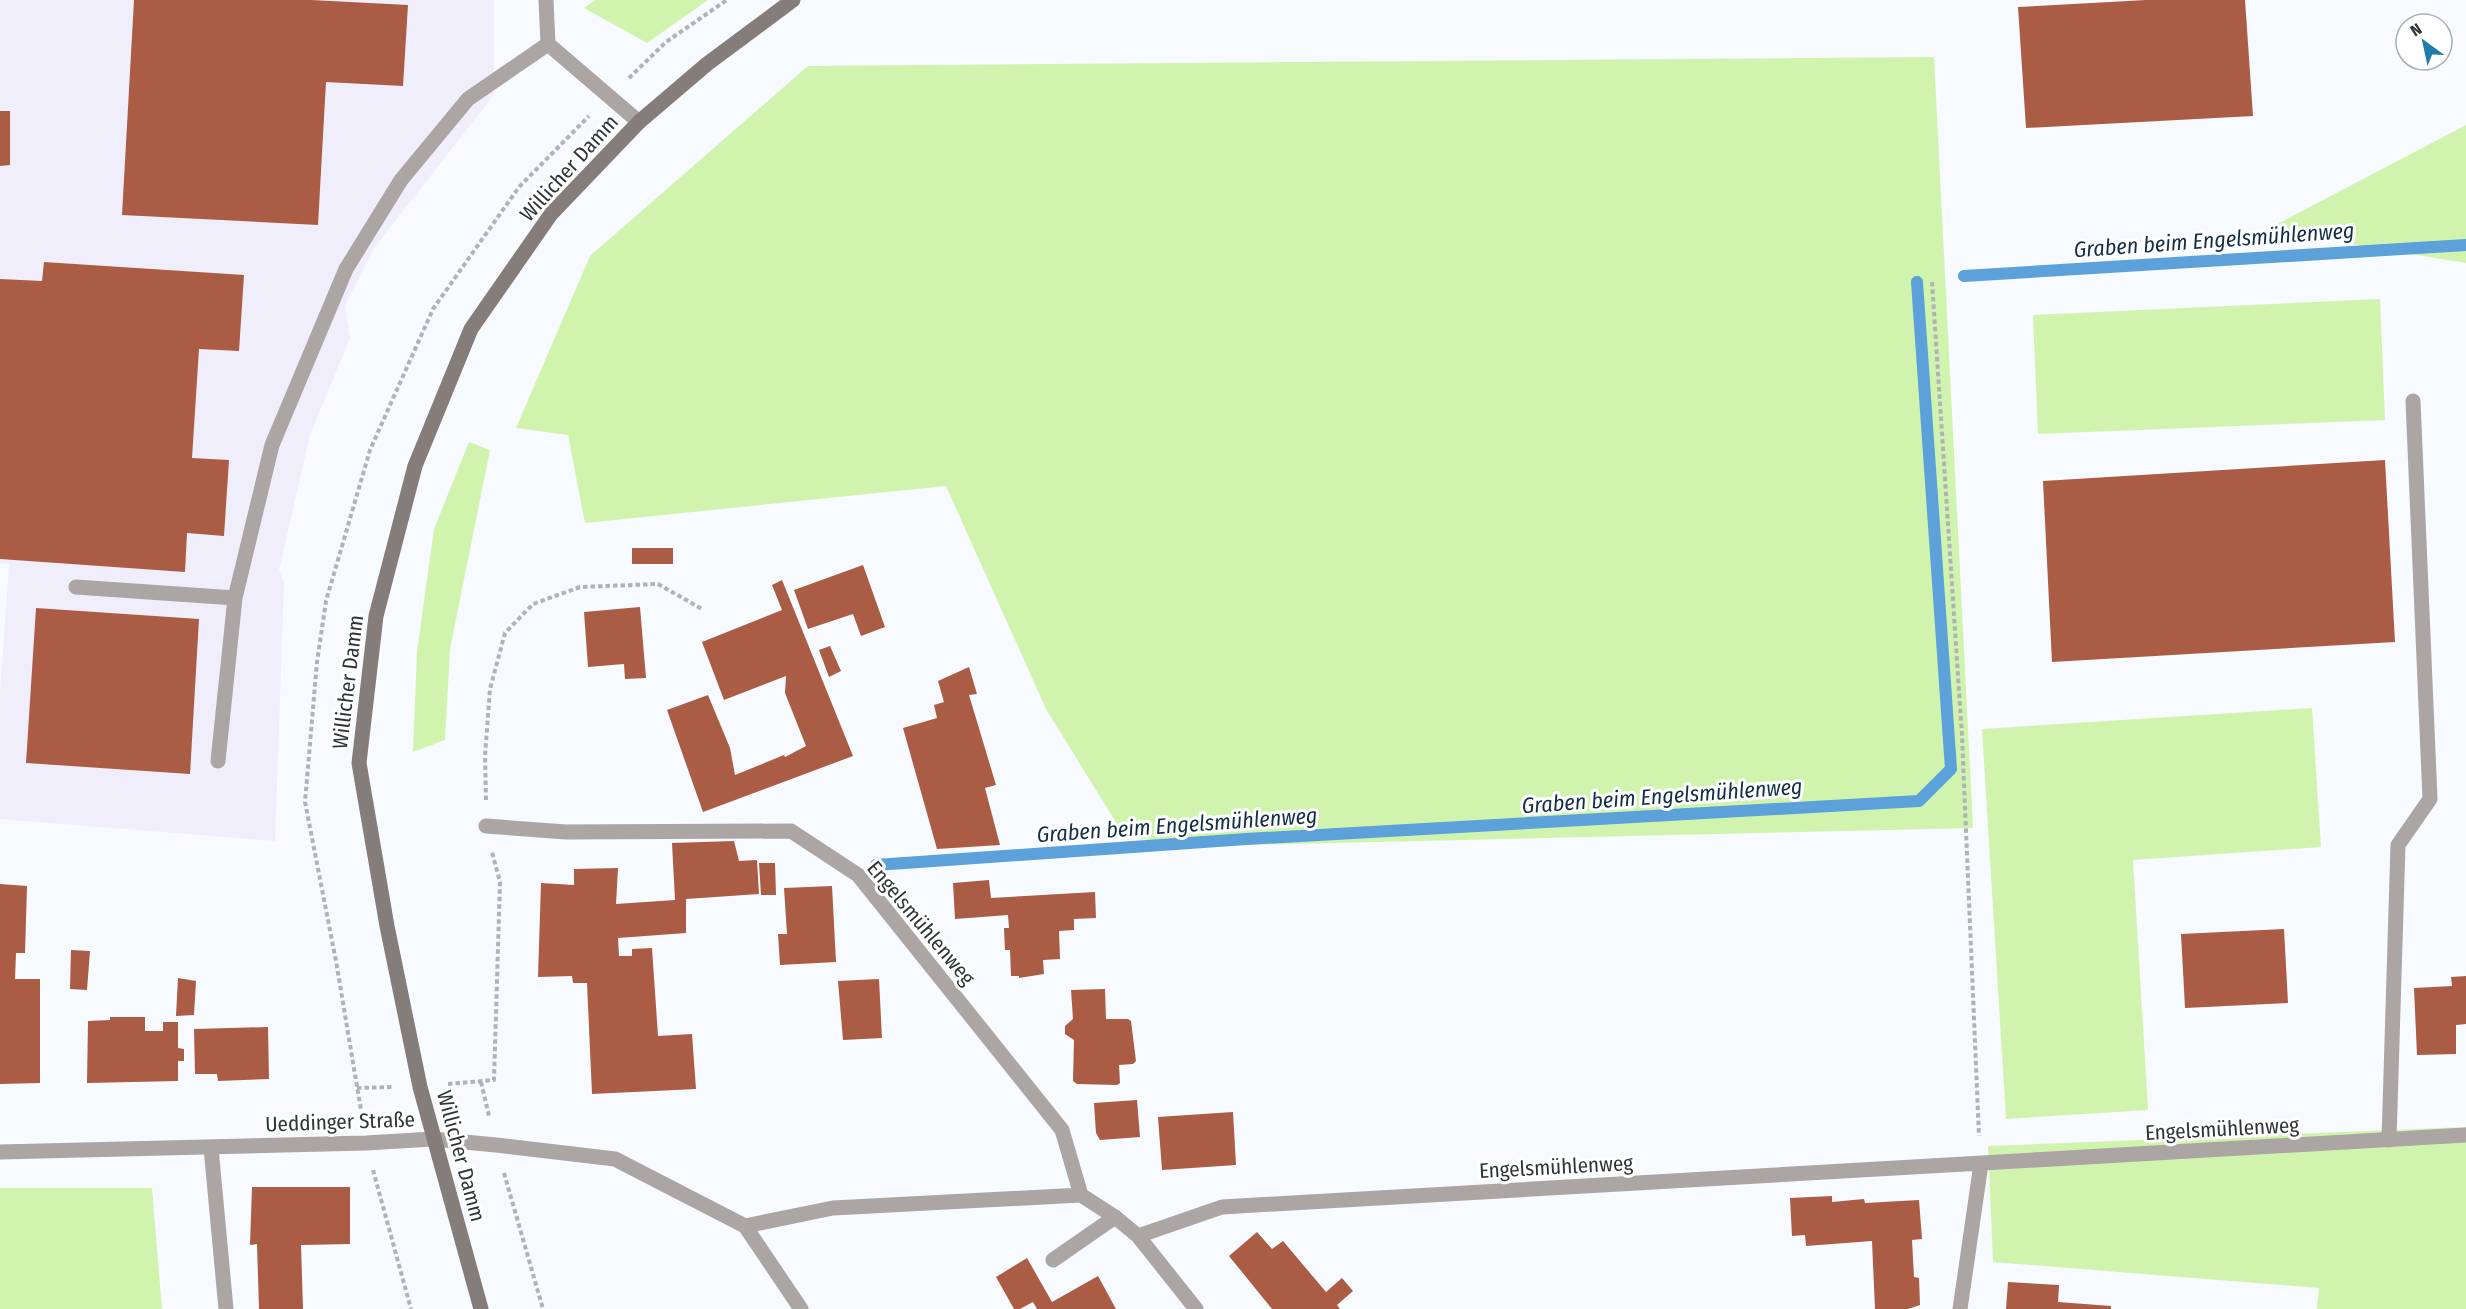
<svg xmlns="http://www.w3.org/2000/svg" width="2466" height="1309" font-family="'Fira Sans Condensed',sans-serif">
  <rect width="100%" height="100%" fill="#f7fafe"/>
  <path fill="#f0eefb" d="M0 0H494V95L374 248 345 305 350 338 310 435 279 570 284 582 275 841 0 819V693L9 564 0 563Z"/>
  <path fill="#d0f4ae" d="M595 0H708L647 43 584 8Z
    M1934 57 1973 828 1204 846 1125 837 1046 709 946 486 585 523 568 435 516 428 590 256 808 66Z
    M2466 125V263L2266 230Z
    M2380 299 2385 420 2038 434 2033 315Z
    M469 442 490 450 450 649 445 740 413 752 417 652 434 529Z
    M2312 708 2321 847 2133 860 2148 1110 2006 1119 1982 729Z
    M2466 1127V1309H2317L2319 1288 1993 1262 1988 1146Z
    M152 1188 162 1309H0V1188Z"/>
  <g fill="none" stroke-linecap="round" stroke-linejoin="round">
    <path stroke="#5ca1d9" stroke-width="12" d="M1964 276 2466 245
      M876 865 1246 839 1919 801 1951 769 1917 282"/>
  </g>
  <path fill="#ab5c44" d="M134 0H311L408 5 403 86 326 82 318 225 122 215Z
    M2146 0H2245L2253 116 2026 128 2018 7Z
    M0 111H10V165L0 166Z
    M44 262 244 275 239 351 199 349 192 458 229 460 224 536 187 533 185 572 0 559V279L42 281Z
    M2385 460 2395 642 2052 662 2043 481Z
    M632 548H673V564H632Z
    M863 565 885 627 861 636 853 614 808 629 794 590Z
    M782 580 853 756 703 812 667 710 708 695 730 748 735 775 784 755 785 757 806 746 785 693 786 676 724 700 702 642 782 610 772 585Z
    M640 607 646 678 625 679 624 664 588 667 584 612Z
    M36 608 199 619 190 774 26 763Z
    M830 646 841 671 829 677 819 650Z
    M969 667 977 694 969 695 996 785 985 788 1000 845 937 849 903 728 937 718 934 705 944 702 938 681Z
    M734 841 739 861 757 860 759 894 686 899V933L618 938 619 956H632V949L652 948 658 1036 692 1034 696 1089 592 1094 587 983H573L572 976 538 977 541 883 574 885V869L618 868 616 904 675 900 672 843Z
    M759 863H775L776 895H761Z
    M989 880 991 898 1095 892 1096 918 1074 919V930L1059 931 1060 959 1043 960 1044 974 1019 978V976H1011L1010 950H1005L1004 928H1009L1008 915 955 919 953 883Z
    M0 884 27 886 25 953H16L15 979H40V1083L0 1084Z
    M832 886 836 962 780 965 778 934H787L784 888Z
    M2284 929 2288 1003 2185 1008 2181 934Z
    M71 950 90 951 87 990 70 989Z
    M2466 976V1024L2456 1025V1054L2417 1055 2414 988 2452 986 2451 977Z
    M178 978 196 981 194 1015 176 1016Z
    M879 979 882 1038 843 1040 838 981Z
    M1105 989 1106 1019H1128L1131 1021 1136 1061 1133 1064 1119 1065 1120 1083 1117 1085 1077 1084 1073 1081 1074 1040 1065 1034V1026L1073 1019 1071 990Z
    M110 1017H145V1031H163V1022H178V1048L184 1049V1061H178V1081L87 1083 88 1021 110 1020Z
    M268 1027 269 1079 218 1081 217 1074H195L194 1029Z
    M1137 1100 1140 1137 1100 1140 1096 1133 1094 1103Z
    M1233 1112 1236 1165 1162 1170 1158 1117Z
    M252 1187H350V1244L301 1245 303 1309H259L257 1244 250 1245Z
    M1832 1196V1202L1864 1199 1865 1203 1919 1200 1922 1239 1912 1240 1914 1277 1919 1278 1920 1305 1908 1309H1875L1872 1241 1806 1246 1805 1235 1792 1236 1790 1198Z
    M1257 1232 1272 1249 1283 1241 1326 1292 1342 1278 1353 1291 1337 1305 1340 1309H1272L1229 1256Z
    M1027 1258 1052 1302 1098 1276 1116 1309H1037L1033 1302 1020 1309H1014L996 1277Z
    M2008 1282 2059 1285 2058 1302 2111 1306V1309H2006Z"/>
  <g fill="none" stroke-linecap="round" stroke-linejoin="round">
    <path stroke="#afb2b6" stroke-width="4" stroke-dasharray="4.5 3" stroke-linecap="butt" d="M629 78 666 42 727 0
      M1932 282 1962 736 1979 1136
      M486 800 485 756 490 689 505 633 533 604 580 587 658 584 702 609
      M481 1082 489 1116
      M448 1084 494 1080 500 882 492 852
      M357 1088 393 1087
      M362 1116 336 961 305 802 317 662 326 601 370 450 433 309 519 187 589 116
      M373 1170 411 1309
      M504 1173 543 1309"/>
    <path stroke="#aba5a3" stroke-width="15" d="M546 0 548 44 639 122
      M76 587 235 598
      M218 761 235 598 272 445 346 269 401 180 468 99 548 44
      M2389 1140 2398 845 2430 799 2413 401
      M211 1148 226 1309
      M1053 1260 1115 1217"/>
    <path stroke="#aba5a3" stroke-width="15" d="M486 826 566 832 791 831 858 875 1062 1130 1081 1195
      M433 1139 496 1145 615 1159 745 1226 801 1309
      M745 1226 833 1208 1081 1195 1115 1217 1138 1236 1196 1309
      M1138 1236 1222 1207 2466 1135
      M1960 1309 1981 1164"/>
    <path stroke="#aba5a3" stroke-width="15" d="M0 1152 366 1143 433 1139"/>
    <path stroke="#857d7a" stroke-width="15" d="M481 1309 420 1087 387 926 359 763 376 616 415 466 471 329 551 214 639 122 707 64 793 0"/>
  </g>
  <g text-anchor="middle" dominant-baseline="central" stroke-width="6" stroke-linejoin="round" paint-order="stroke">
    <g font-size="21" fill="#303337" stroke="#fff">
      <text transform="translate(569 168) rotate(-48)">Willicher Damm</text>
      <text transform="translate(348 682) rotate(-83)">Willicher Damm</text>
      <text transform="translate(921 923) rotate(50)">Engelsmühlenweg</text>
      <text transform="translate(340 1122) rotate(-2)">Ueddinger Straße</text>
      <text transform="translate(2222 1129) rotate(-3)">Engelsmühlenweg</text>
      <text transform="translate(461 1156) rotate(75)">Willicher Damm</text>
      <text transform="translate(1556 1167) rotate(-3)">Engelsmühlenweg</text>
    </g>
    <g font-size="22" font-style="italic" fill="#112e46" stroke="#fff">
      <text transform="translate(2214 240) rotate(-4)">Graben beim Engelsmühlenweg</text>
      <text transform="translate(1662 796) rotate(-4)">Graben beim Engelsmühlenweg</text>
      <text transform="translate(1177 825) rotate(-4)">Graben beim Engelsmühlenweg</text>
    </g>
  </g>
  <g transform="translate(2424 42) rotate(327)"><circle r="28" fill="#ffffff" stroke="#acadaf" stroke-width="1.5"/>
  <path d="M0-4.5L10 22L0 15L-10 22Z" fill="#207ca9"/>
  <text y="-9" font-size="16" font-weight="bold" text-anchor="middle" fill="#303337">N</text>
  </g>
</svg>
